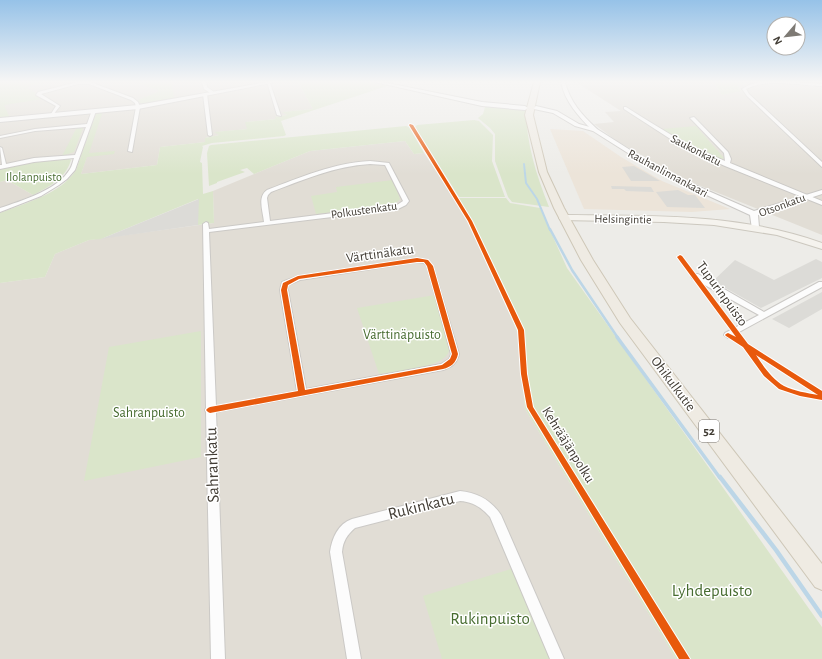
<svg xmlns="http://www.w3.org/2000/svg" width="822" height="659" font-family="'Alegreya Sans',sans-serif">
  <rect width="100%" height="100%" fill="#edece8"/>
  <path fill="#e1ddd5" d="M45 82H298L313 109 283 112 287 115 276 117V119L246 122 248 129 217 132 219 135 205 138V142L160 147 157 165 81 174 87 156 60 158 0 168V89Z
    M576 82H713L722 95 741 90 738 85 747 83 746 82H822V235L681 178 617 141 594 124 614 122 605 112 621 111Z
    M405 141 414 154 424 153 470 222 518 334 525 409 676 659H0V283L45 277 55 254 89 240 214 223 213 191 310 151Z
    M7 180 33 195 0 208V182Z"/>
  <path fill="#ece4d9" d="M550 129 583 131 621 157 662 181 730 209 692 212 584 209Z"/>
  <path fill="#dae5ca" d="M0 82H45L32 85 28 88 36 93 35 95 42 99 4 105 10 118 0 119Z
    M135 82H172L174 99 149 104 140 103 138 100 160 91Z
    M298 82H368L390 85 281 121 286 135 284 136 212 143 202 146 203 147 200 162 202 163 203 194 213 191 214 223 198 225V199L101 239 89 240 55 254 45 277 0 283V213C25 203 61 194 76 170L96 114 103 111 89 153 115 151 114 154 87 157 81 174 157 165 160 147 205 142V138L219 135 214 132 247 129 245 122 276 119 275 117 287 115 282 112 313 109Z
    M713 82H746L747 83 738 85 741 91 722 95Z
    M485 107 526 108C526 143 536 174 549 207L512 202 508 197 495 161V134L490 128 478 118 483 114Z
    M474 120 479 121 493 135 492 161 505 197H459L415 127 417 125Z
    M406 126 409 127 424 153 414 154 405 141 310 151 254 174 247 168 240 170 245 172 217 182V183L209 186 207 153 209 146 211 145Z
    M696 126 724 158 721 160 676 138 662 129Z
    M77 127 83 128 74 152 62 156Z
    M68 158 71 160C66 178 49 187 33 195L7 180 0 182V168L23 163Z
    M393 180 400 199 396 203 385 206 316 214 311 196 337 192 336 187Z
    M456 198H506L510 203 540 208 567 268 822 627V659H676L525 409 518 334 470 222Z
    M435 295C438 306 451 341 449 351 445 368 393 372 379 374L357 308Z
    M201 331V457L84 481 109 347Z
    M514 568 552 659H442L423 596Z"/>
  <path fill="#dcdbd7" d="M634 166 660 181H631L622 167Z
    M611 186 651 187 654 192 626 191 624 189H612Z
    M678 190 688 195H695L705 208 667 207 656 192Z
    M199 199 198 225 101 239Z
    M816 259 822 262V278L761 308 713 281 735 260 774 280Z
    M822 292V309L789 328 772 319Z"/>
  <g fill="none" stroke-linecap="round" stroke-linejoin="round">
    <path stroke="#bcd6e7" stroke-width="2" d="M524 164 526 183 537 199 550 230"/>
    <path stroke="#bcd6e7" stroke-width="2.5" d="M550 229 572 270 618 338"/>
    <path stroke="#bcd6e7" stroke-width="3.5" d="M617 337 720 478"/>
    <path stroke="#bcd6e7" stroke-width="4.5" d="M720 477 776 550 822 616"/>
    <defs>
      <path id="minor" d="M78 82H90L133 98 138 102 140 107 132 152 128 151 136 107 135 103 131 100 89 84H78L41 94 60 106 53 115 51 114 56 106 36 95 38 92Z
        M202 82H206L207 87 214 92V94H212L204 89Z
        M267 82 270 83 281 116 277 115Z
        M561 82H565C570 102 582 115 597 129V131H593C579 117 565 102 561 82Z
        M759 82H791L822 84V86C800 85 766 78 746 89L749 94 822 162V167L747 96 742 89 749 85Z
        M205 93 207 94 212 135 210 136 208 135 203 94Z
        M624 107H626C659 128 689 147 725 161L724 153 690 118 694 117 728 152 731 159 730 163 822 201V205L725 166 696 153 672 140 624 109Z
        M92 110 96 111 75 170 67 179 59 185 41 196 0 212V208C21 201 58 190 70 169 72 166 73 161 74 158L34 162 0 169V165H2L0 147 2 148 6 164 34 158 75 155 86 127 35 131 0 138V136L35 129 87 124Z
        M370 161 389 163 409 201 406 205 398 209 209 232 216 406 297 391 280 290 282 282 298 276 417 258 428 260 433 266 459 354C457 363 452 367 443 370L216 412 225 659H211L206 412 205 410 206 408 203 224 206 222 208 223 209 229 264 222C263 211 257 197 267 190 301 177 333 163 370 161ZM370 164 385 165 403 201 397 205 270 221 267 198 268 195 271 192C303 180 335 166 370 164ZM417 262 424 263 427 266 451 354 449 359 441 364 306 389 288 290V285L300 280Z
        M692 274H698L764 312 819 282H822V287L728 338 724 335 725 333 759 315 692 278 691 276Z
        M460 491C478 493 491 500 501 515L564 659H550L490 517C481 507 473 502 460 501L355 528C347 535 343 541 342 552L361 659H347L330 552C332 538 338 524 352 519Z"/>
      <path id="tertiary" d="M268 82H276L138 109 0 122V118L138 105Z
        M375 82H382L482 102 525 106 528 108 525 110 482 106Z
        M536 106 557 111 579 124 597 129 665 172 754 211 822 190V194L758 215 759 227 755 229H752L750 215 661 174 593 131 575 126 553 113 534 109 533 108Z"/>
      <path id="secondary" d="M564 215C651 216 739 213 822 243V249L777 235 714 225 664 222 561 220 559 218 561 216Z"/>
      <path id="primary" d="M534 82H540L533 115 547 172 564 208 593 260 630 318 822 564V590L815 587 620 323 581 260 554 208 539 172 525 115Z"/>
    </defs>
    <use href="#minor" stroke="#cbc9c6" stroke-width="2"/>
    <use href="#tertiary" stroke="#cbc9c6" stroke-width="2"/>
    <use href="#secondary" stroke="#ccc8bf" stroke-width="2"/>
    <use href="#primary" stroke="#cec7b7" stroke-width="2"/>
    <use href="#minor" fill="#fcfcfc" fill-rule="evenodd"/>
    <use href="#tertiary" fill="#fcfcfc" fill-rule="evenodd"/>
    <use href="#secondary" fill="#f5f3ee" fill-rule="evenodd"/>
    <use href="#primary" fill="#efebe3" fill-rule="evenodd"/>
    <defs>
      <path id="cycleway" d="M410 124 413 125 472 221 524 330 527 374 533 407 690 659H679L527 407 521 374 518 330 468 221 409 125Z
        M680 255 682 256 748 344 822 391V400L800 396 779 389 764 376 743 347 726 336 725 335 726 334 728 333 736 337 677 257ZM756 355 818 395C807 393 794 391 784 386 772 379 763 366 756 355Z
        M417 258 428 260 433 266 458 354C456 363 451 367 443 369L210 413 208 412 206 410 208 408 210 407 298 391 281 290 283 283 298 276ZM417 262H424L427 266 452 354 450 359 442 365 305 390 287 290 288 285 299 279Z"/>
    </defs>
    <use href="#cycleway" stroke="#fff" stroke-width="2"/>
    <use href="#cycleway" fill="#e8590c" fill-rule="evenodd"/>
  </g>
  <linearGradient id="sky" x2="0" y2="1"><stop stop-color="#96c2e8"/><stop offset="0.47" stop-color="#f7f6f5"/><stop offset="1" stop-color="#f7f6f5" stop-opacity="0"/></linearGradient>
  <rect width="822" height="174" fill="url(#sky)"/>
  <g text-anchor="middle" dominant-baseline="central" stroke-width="3" stroke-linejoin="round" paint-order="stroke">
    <g font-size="12" fill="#423d35" stroke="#fff">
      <text transform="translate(696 150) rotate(27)">Saukonkatu</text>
      <text transform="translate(668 173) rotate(28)">Rauhanlinnankaari</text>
      <text transform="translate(782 205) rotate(-20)">Otsonkatu</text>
      <text transform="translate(364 210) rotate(-8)">Polkustenkatu</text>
      <text transform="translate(623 219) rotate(1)">Helsingintie</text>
    </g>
    <g font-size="12" fill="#476c30" stroke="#fff">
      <text x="34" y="177">Ilolanpuisto</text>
    </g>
    <rect fill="#fff" stroke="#7b7772" stroke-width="1" x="699" y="420" width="20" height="22" rx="3"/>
    <g font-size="13" font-weight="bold" fill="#423d35">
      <text x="709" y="431">52</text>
    </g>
    <g font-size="14" fill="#423d35" stroke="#fff">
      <text transform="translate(380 254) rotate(-8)">Värttinäkatu</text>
      <text transform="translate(722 294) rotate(54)">Tupurinpuisto</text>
      <text transform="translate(673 384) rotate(53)">Ohikulkutie</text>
      <text transform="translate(568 445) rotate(58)">Kehrääjänpolku</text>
    </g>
    <g font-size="14" fill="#476c30" stroke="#fff">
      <text x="402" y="335">Värttinäpuisto</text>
      <text x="149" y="413">Sahranpuisto</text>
    </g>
    <g font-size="17" fill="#423d35" stroke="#fff">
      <text transform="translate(212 465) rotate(-92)">Sahrankatu</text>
      <text transform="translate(421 506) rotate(-14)">Rukinkatu</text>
    </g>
    <g font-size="17" fill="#476c30" stroke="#fff">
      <text x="712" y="590">Lyhdepuisto</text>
      <text x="490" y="618">Rukinpuisto</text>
    </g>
  </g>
  <g transform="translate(786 36) rotate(242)"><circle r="19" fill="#ffffff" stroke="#b3b1ae"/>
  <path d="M0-3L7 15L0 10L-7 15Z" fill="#7e7a74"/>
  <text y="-6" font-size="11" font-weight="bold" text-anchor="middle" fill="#423d35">N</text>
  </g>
</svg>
